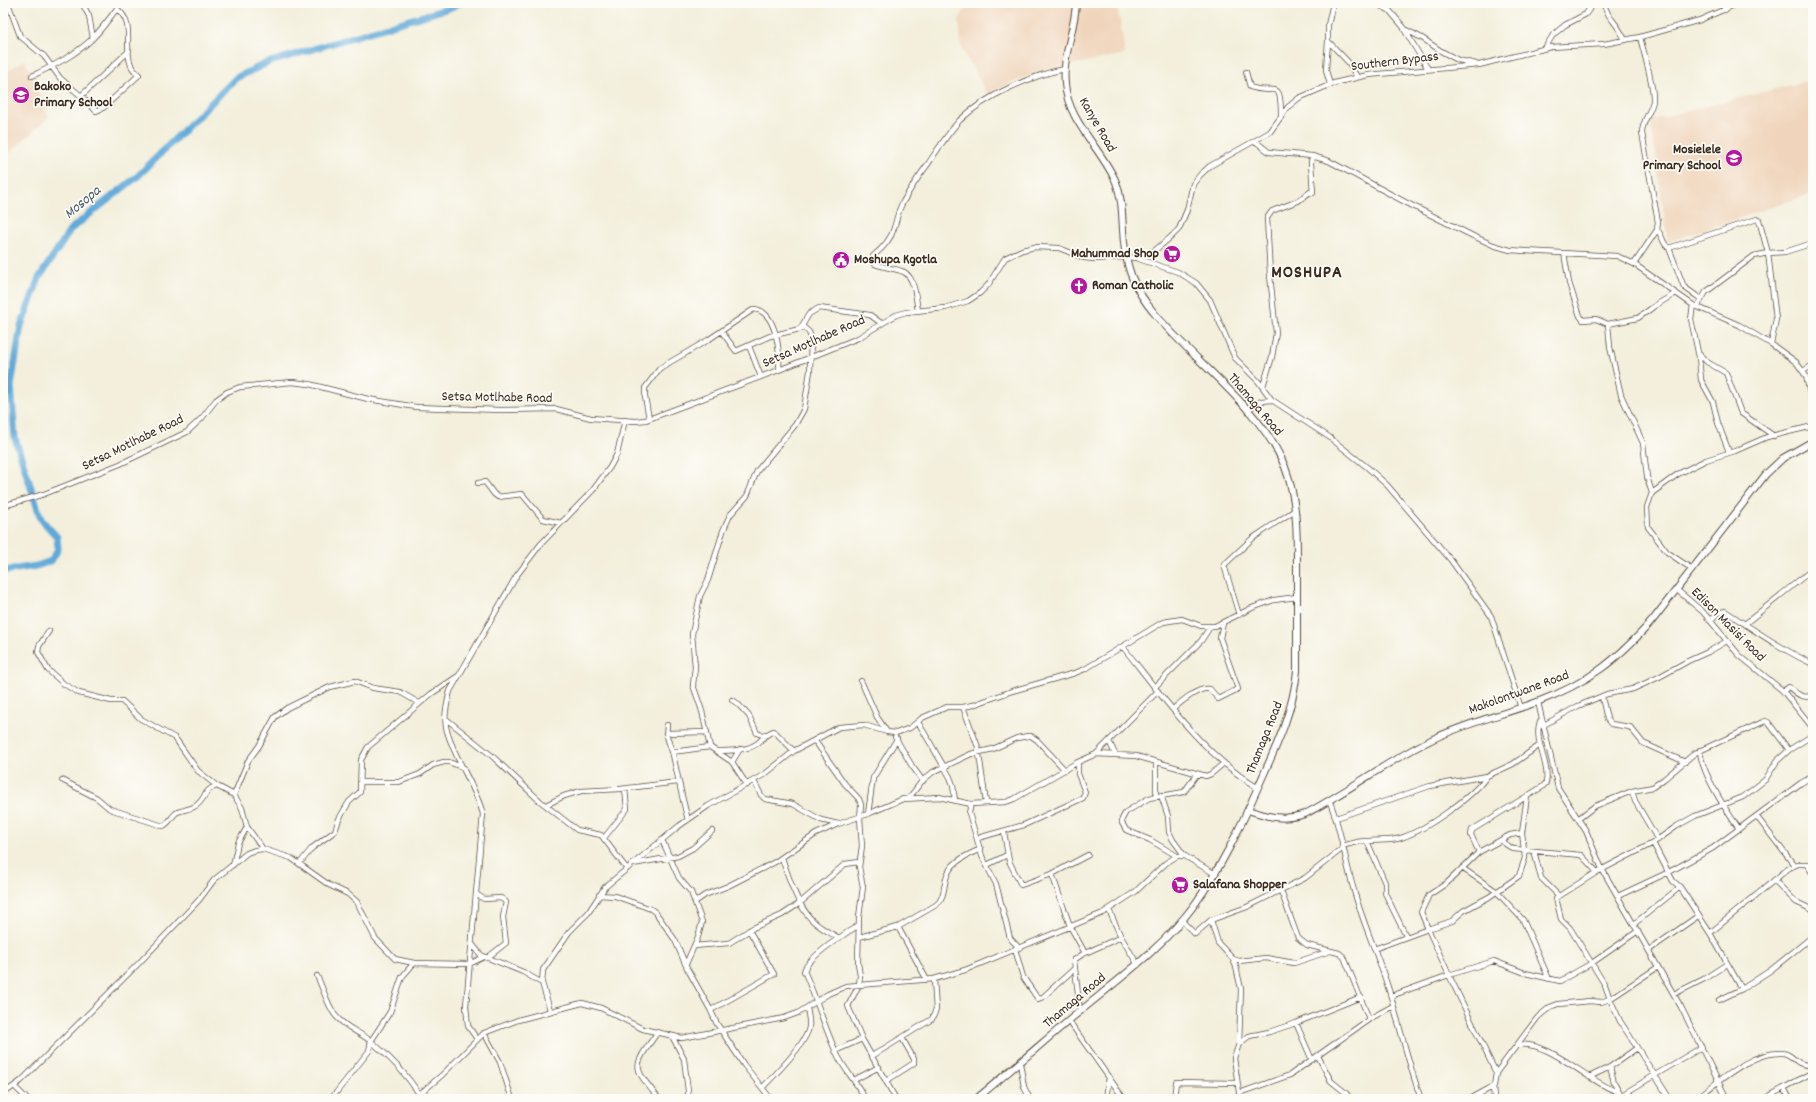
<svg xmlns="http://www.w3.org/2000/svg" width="1816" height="1102" font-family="Dekko,sans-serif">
  <rect width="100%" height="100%" fill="#fdfcf7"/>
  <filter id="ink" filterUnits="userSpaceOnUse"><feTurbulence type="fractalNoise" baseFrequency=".025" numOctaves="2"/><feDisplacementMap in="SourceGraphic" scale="8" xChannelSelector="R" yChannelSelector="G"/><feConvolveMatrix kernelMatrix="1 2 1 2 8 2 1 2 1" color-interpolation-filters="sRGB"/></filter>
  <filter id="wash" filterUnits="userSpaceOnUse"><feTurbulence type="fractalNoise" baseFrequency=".012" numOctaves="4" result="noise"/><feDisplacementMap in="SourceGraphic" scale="16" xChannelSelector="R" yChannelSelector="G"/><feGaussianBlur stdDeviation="0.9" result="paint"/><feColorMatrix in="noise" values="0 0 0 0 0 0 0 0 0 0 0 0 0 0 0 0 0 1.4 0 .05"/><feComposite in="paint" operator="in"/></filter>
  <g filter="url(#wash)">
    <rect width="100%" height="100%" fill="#f3efdc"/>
    <path fill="#f0d5bc" d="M970 3H1032L1041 5 1043 3H1117L1125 54 1037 72 987 94 961 47 959 20 964 10Z
      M25 60 49 117 3 159V74Z
      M1811 80 1813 87V193L1668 242 1651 123 1655 119Z"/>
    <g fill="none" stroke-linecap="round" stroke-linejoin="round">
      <path stroke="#61a9d8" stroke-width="7" d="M3 571 37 566 51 561 58 549 57 537 41 519 15 438 11 386 21 326 39 278 71 229 138 176 236 78 267 63 449 8 459 3"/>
    </g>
  </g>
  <g filter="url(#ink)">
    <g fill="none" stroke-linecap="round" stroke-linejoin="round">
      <defs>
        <path id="minor" d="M8 3 20 36 44 56 60 78 81 96 96 111 103 108 139 75C136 72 132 69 131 65 123 47 136 23 117 9
          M82 3 89 16 93 38
          M1333 3 1328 25V41L1349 63 1357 77
          M1375 3 1389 10 1406 30 1422 38 1441 51 1458 60 1476 64
          M1601 3C1607 7 1606 12 1610 17 1617 26 1620 29 1625 40
          M1721 3 1725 10
          M1404 29 1428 69
          M1328 41 1326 70 1330 85
          M1545 48 1553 35 1565 25 1586 14 1593 3
          M1246 72 1250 87C1275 96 1281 76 1281 117
          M32 76C53 66 75 55 92 39 103 28 112 15 121 3
          M81 96 129 51
          M1255 141 1269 152 1312 156 1329 161 1405 202 1471 235 1493 245 1510 250 1525 251 1617 256 1634 264 1693 305 1739 325 1771 344 1796 362 1806 376 1813 407
          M1657 230C1663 235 1662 244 1669 248L1684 287 1701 299
          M1669 248 1757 219 1759 220 1768 253 1776 319 1771 344
          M1564 253 1569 283 1580 316 1583 320 1596 319 1608 324
          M1139 259 1178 272 1196 283 1210 300 1235 358 1258 381 1272 400
          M1634 264 1657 230 1658 222 1642 133C1642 121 1651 112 1653 101 1654 84 1644 54 1640 37
          M1693 305 1691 319 1699 357 1701 380 1713 402 1718 423 1729 452
          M1697 307 1706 292 1754 256 1768 253 1785 252 1813 243
          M918 311C916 299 915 278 904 272 896 268 884 268 875 264L873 261V256C882 249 891 239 894 228 897 219 898 210 903 202 910 189 919 176 928 164 938 149 948 133 960 120 985 96 1032 75 1065 69
          M722 332 736 351 770 336 800 329 809 314 819 308 870 315 881 323
          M749 346 761 377
          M1698 353 1707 362 1726 373 1741 413 1774 436
          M1803 371 1813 365
          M1263 386 1272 357 1276 333 1270 275 1267 218 1272 211 1298 201 1310 192 1313 193 1311 163 1312 156
          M1247 410 1261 401 1272 400 1329 437 1368 468 1387 485 1450 559 1491 616 1521 708
          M649 418 645 397V388L660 368 708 340 754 309C777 311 780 353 779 370
          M478 483 485 482 494 494 498 497 522 494 543 519 561 523
          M1652 493 1647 477 1643 443 1621 395 1610 347 1608 324 1638 318 1656 305 1676 293
          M3 506 44 494 120 464 187 432 202 418 216 400 227 392 240 387 292 382 309 384 368 399 416 407 500 410 556 409 591 418 635 421 646 420 779 370 858 338 896 315 906 312 945 308 968 301 980 293 988 285 1005 258 1022 250 1035 247 1059 248 1084 258 1094 259 1125 257 1137 258 1148 256 1171 237 1179 229 1187 210 1193 184 1200 175 1210 166 1270 132 1288 107 1299 98 1334 83 1368 75 1479 65 1551 47 1604 44 1640 37 1700 20 1739 3
          M1692 569 1667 552 1648 527 1647 507 1652 493 1678 474 1706 460 1735 451 1767 437 1813 426
          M1677 590 1703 612 1739 655 1783 691 1813 728
          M1239 615 1224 565 1253 538 1295 510
          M1710 621 1718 613 1725 611C1753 629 1782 650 1813 664
          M1746 623 1813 569
          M49 631 39 646 38 652 48 670 64 684 79 693 111 701H122L141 719 175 738 198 771 217 786 234 795 242 808 247 827 263 849
          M1123 647C1162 696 1202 754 1258 788
          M861 681 877 717 887 732
          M1155 687 1201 641 1210 627
          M1783 691 1789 687C1796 693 1803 700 1813 695
          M1602 697 1607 719 1611 724 1630 727 1643 743 1685 762
          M732 700 737 703 749 716 757 733 762 735 767 734
          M1538 702 1558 788 1586 831 1602 869 1681 1007 1727 1099
          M963 707 978 747 986 803
          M1173 709C1181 702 1199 686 1210 689L1218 699 1238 689 1220 638 1223 623
          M445 718 491 755 540 801 577 830 601 835 627 869
          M918 722 950 777 953 785 955 801
          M667 725C665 738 670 743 673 755 678 777 682 798 688 820
          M1542 726 1578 706 1607 694 1633 689 1659 677 1688 661 1708 652 1727 641
          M666 733 707 732
          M895 737 912 766 923 781
          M815 741 845 784 859 799 861 805 860 818 862 846 859 867 863 887 859 917 858 963 860 976 859 985 848 1006 862 1039 896 1099
          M1109 741 1115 754
          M1700 750C1701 773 1726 810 1739 829
          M717 751C729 751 749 751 759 742 764 737 767 733 774 731L794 751
          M672 752 710 747
          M1096 754 1136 756 1206 776 1211 774 1224 763
          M732 762 740 749
          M1156 762V795
          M62 780 97 798 110 809 163 826C169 824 171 817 176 813 182 809 191 810 197 805 206 798 204 789 217 786
          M754 781 761 795 765 799 793 804 821 820 838 824
          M361 782H399L420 774 433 765 444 762H449L464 768
          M747 785 732 762 710 747 702 711 693 685 695 667 692 634 700 596 708 580 723 531 730 515 747 496 757 471 795 425 804 409 810 371 811 338 809 332 802 326
          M1632 791 1635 801 1658 840
          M234 795 248 761 259 746 275 717 287 708 299 702 330 687 355 681 373 688 400 692 419 703
          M1161 795 1168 816 1169 832 1173 840 1184 855
          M909 798 922 781 933 772 971 754 993 749 1017 738 1028 736H1031L1037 740 1065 770
          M1329 800C1342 830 1345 863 1355 894 1365 929 1381 962 1391 997 1401 1031 1409 1065 1421 1099
          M971 804 969 813 982 856 996 884 1010 938 1019 948
          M546 805 564 796 581 791 620 789 678 782
          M868 814 873 778 897 739
          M1757 817 1794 865
          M1336 818 1430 786 1487 776 1513 764 1540 745
          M1578 819 1595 806 1632 791 1653 787 1664 779 1695 753 1765 721 1768 722 1789 750
          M1004 832 1009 861 1021 885 1052 874 1088 855
          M1522 833 1525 858 1519 876 1489 897 1463 911 1452 921 1428 929 1449 975 1494 961 1525 973 1560 981 1592 963 1638 931
          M604 838 627 809 625 789
          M978 838 1024 825 1083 798 1085 792 1078 774V762
          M662 840 679 878 691 892 702 922 698 937 686 964
          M1367 841 1385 883V893L1406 936
          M1501 841 1513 849 1581 855 1597 872
          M1653 843 1673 881 1680 887 1710 933 1742 989
          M1342 846C1350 844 1358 841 1366 841 1377 840 1387 841 1397 839 1422 833 1473 797 1487 776
          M1534 851 1541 878 1559 896
          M1479 852 1471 835 1472 830 1542 787 1546 783C1550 762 1533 742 1540 721
          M1177 856 1150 840 1126 830 1122 823V819L1126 812 1149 798 1184 792 1197 774
          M782 858C789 878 797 905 812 920 820 928 830 933 839 938
          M300 863 312 848 335 831 339 819 349 802 360 792 361 760 368 747 431 694 458 676
          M633 864 678 856 693 848 712 831
          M233 865 238 843 247 827
          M987 865 1007 855
          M1807 865 1813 874
          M1462 868 1496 891 1523 920 1549 979
          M1052 874 1070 926 1085 953
          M1774 880 1796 902 1813 910
          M1281 891 1298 938 1307 945 1339 953 1344 957 1369 1019
          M476 894 484 899 501 898 506 902 503 917 506 943 487 958
          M599 895 615 896 651 909 656 913 675 940 687 968 710 1009 717 1024 744 1065 771 1099
          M1618 896 1669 872 1713 848 1801 783 1813 776
          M695 902 705 895 728 886 775 862 816 834 838 824 868 814 903 799 939 797 971 804 1006 802 1014 799 1078 762 1096 754 1158 691
          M1109 910 1121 937 1138 965
          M1181 920 1195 934 1211 920 1247 907 1305 878 1343 848
          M1211 920 1218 943 1233 959 1236 967 1241 989 1239 1044 1234 1058 1240 1099
          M1634 924 1680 887
          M859 925C846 933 808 957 804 971 816 997 824 1026 836 1052 844 1070 857 1082 865 1099
          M898 927 927 980
          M1710 933 1789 868 1798 864H1813
          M859 937 898 927 936 905C946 897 943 883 948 873 953 861 969 854 981 849
          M472 944 481 955 523 972 542 983
          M694 946 729 943 753 928 782 915 800 903 845 864 859 862
          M1015 949 1023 977 1038 999 1043 997 1074 969
          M1374 949 1428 929 1421 912 1429 895 1447 883 1479 852 1510 835 1522 833 1527 796
          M1649 950 1698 916
          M1233 959 1239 961 1266 958 1294 963 1330 951
          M1658 967 1610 999 1620 1021 1670 1099
          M317 976C323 988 327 1004 335 1015 345 1028 360 1032 372 1042 390 1057 407 1075 420 1095
          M1674 994 1704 979 1727 964
          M1391 996 1449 975 1496 1073 1494 1086 1470 1099
          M1719 1000 1742 989 1771 970 1813 936
          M550 1010 542 983 543 970 569 932 588 913 605 887 679 826 708 806 765 774 794 751 839 727 864 725 887 732 896 733 910 728 922 718 947 707H963L973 705 1012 691 1075 673 1085 669 1163 622 1182 619 1201 626H1215L1252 608 1274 600 1297 597
          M711 1010 774 974 749 930
          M1080 1011 1074 960 1083 954 1121 937
          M1813 1014V1017
          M1069 1021 1124 1099
          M1296 1023 1312 1060
          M484 1033 500 1062 512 1099
          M657 1033C632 1069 632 1065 659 1099
          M672 1036 684 1059 689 1099
          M477 1039 468 1026 466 1006 483 814C475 785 455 760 447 731 443 718 447 704 450 691L517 575 540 545 593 490 610 467 617 454 625 420
          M1239 1044 1249 1036 1269 1032 1296 1023 1361 997
          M1517 1045C1550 1040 1586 1081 1618 1092
          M835 1051 862 1039
          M872 1056 932 1019 936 1010 934 979
          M1318 1056 1331 1081 1346 1093 1350 1099
          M1020 1063 1024 1087 1030 1099
          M1610 1067 1614 1082 1623 1099
          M1496 1073 1538 1017 1550 1007 1558 1004 1590 1001 1601 1002 1610 999 1605 985 1570 928 1561 919 1556 898 1597 872 1653 843 1677 826 1695 816 1743 797 1765 780 1777 761 1789 750 1813 735
          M1589 1077 1610 1067 1637 1048
          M854 1080 879 1067
          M886 1081 914 1063V1059L902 1038
          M14 1086 27 1099
          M1493 1086 1494 1099
          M763 1087C775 1075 807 1043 809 1027 810 1021 808 1014 807 1008
          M1784 1088 1790 1099
          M1239 1093 1290 1075 1371 1018 1393 1006
          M3 1094 21 1081 139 963 199 900 214 880 247 853 255 850 263 849 291 858 329 885 348 894 357 902 375 938 395 959 414 963 469 964 484 957
          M331 1099 369 1051 371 1041 390 1012 402 977 414 963
          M414 1099 442 1075 484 1033 518 1020 582 1003 601 1008 643 1029 682 1038 784 1018 798 1013 828 994 846 986 934 979 965 970 1103 913 1135 892 1166 863 1177 856H1185L1215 874
          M1106 1099 1109 1077
          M1174 1099 1176 1082 1237 1083
          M1615 1099 1702 1047
          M1695 1099C1719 1082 1751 1051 1782 1053 1789 1053 1793 1059 1798 1062 1802 1065 1808 1065 1813 1066
          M1764 1099 1813 1072"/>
        <path id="major" d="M1248 810C1269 817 1284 821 1305 814 1349 791 1387 761 1431 740 1465 723 1502 715 1537 702 1588 683 1616 661 1652 621L1766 474 1783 458 1813 441
          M976 1099C1009 1072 1041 1044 1073 1017 1115 982 1162 949 1195 904 1221 868 1240 828 1258 787 1275 749 1293 713 1297 671 1297 638 1297 606 1297 574 1297 538 1298 501 1285 467 1262 409 1195 362 1155 314 1132 287 1125 265 1123 230 1122 213 1122 198 1116 182 1102 149 1068 122 1065 84 1062 56 1075 30 1076 3"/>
      </defs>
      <use href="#minor" stroke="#57483a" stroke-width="6"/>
      <use href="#major" stroke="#57483a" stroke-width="8"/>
      <use href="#minor" stroke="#fff" stroke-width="4.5"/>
      <use href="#major" stroke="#fff" stroke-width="6"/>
    </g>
  </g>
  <defs>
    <symbol id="school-disc" viewBox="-11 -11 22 22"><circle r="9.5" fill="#b5179e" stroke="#fdfcf7"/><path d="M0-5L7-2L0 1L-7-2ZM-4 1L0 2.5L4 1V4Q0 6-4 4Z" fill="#fff"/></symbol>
    <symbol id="supermarket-disc" viewBox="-11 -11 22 22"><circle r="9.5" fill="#b5179e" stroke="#fdfcf7"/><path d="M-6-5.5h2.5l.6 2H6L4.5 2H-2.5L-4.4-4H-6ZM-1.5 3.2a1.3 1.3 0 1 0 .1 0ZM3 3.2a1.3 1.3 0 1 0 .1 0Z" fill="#fff"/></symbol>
    <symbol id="civic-disc" viewBox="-11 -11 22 22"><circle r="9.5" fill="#b5179e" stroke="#fdfcf7"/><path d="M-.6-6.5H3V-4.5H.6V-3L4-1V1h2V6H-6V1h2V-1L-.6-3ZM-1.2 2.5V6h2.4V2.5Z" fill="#fff"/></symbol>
    <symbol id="church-disc" viewBox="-11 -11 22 22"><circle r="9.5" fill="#b5179e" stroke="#fdfcf7"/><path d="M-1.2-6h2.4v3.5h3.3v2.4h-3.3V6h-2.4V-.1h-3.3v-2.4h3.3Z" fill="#fff"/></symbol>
  </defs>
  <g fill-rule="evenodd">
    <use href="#school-disc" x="11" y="85" width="20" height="20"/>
    <use href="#school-disc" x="1724" y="148" width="20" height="20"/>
    <use href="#supermarket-disc" x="1162" y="244" width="20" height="20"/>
    <use href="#civic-disc" x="831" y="250" width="20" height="20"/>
    <use href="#church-disc" x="1069" y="276" width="20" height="20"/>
    <use href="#supermarket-disc" x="1170" y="875" width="20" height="20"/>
  </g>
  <g text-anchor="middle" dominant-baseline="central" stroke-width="3.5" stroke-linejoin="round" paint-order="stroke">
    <g font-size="14" fill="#3b2a1e" stroke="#fdfcf7">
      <text transform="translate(1395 62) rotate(-7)">Southern Bypass</text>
      <text transform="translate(1097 125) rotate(60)">Kanye Road</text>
      <text transform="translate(814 342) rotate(-24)">Setsa Motlhabe Road</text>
      <text transform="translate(497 398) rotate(1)">Setsa Motlhabe Road</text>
      <text transform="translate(1255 405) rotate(50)">Thamaga Road</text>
      <text transform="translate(133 443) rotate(-26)">Setsa Motlhabe Road</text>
      <text transform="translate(1728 625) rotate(45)">Edison Masisi Road</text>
      <text transform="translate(1519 693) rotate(-20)">Makolontwane Road</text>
      <text transform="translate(1265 738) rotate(-68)">Thamaga Road</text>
      <text transform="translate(1075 1001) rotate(-40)">Thamaga Road</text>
    </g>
    <g font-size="14" font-weight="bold" fill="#3b2a1e" stroke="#fdfcf7" text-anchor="start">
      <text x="34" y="87">Bakoko<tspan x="34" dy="16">Primary School</tspan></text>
      <text x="1721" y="150" text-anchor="end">Mosielele<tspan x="1721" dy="16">Primary School</tspan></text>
      <text x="1159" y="254" text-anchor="end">Mahummad Shop</text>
      <text x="854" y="260">Moshupa Kgotla</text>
      <text x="1092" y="286">Roman Catholic</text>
      <text x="1193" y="885">Salafana Shopper</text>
    </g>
    <g font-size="15" font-style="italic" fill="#4a5d68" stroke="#fdfcf7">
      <text transform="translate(83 203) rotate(-40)">Mosopa</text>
    </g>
    <g font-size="18" font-weight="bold" letter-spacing="1" fill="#3b2a1e" stroke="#fdfcf7">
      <text x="1307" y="273">MOSHUPA</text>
    </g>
  </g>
  <rect width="1816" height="1102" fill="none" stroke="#fdfcf7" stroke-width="16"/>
</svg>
